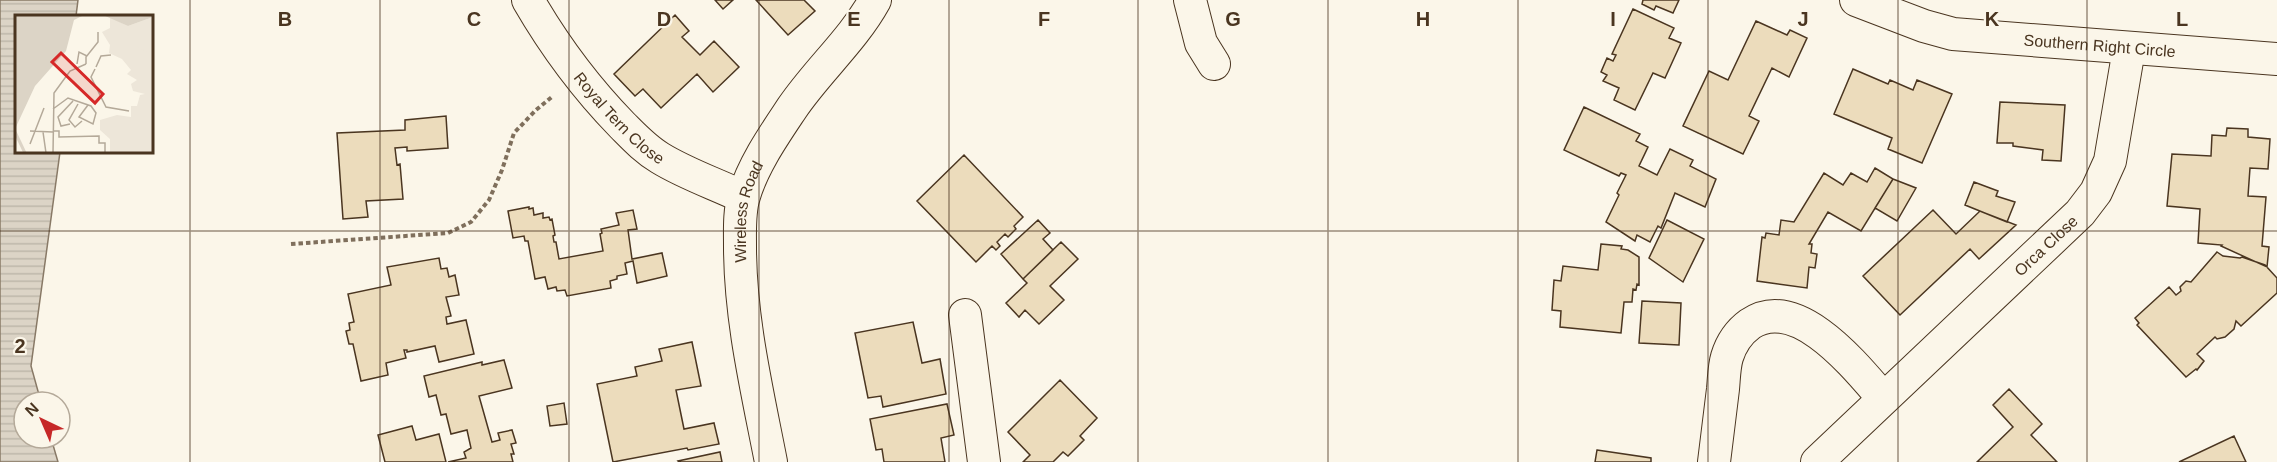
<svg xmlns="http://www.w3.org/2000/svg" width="2277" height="462" font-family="Arial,sans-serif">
  <defs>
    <pattern id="water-rules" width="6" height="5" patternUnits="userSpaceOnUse" patternTransform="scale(1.5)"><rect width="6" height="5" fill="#dcd4c6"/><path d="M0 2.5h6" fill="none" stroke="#beb7aa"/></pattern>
  </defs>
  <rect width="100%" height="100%" fill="#fbf6e9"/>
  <path fill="url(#water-rules)" stroke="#887966" stroke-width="1.5" d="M0 0H78L76 16H16V152H60L31 366 41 402H24V438H51L58 462H0Z"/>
  <path fill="#ecdcbc" stroke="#4a3520" stroke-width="1.5" d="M715 0H733L723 9Z
    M756 0H804L815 11 788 35Z
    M1643 0H1679L1673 13 1656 6 1654 10 1642 4Z
    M1633 9 1674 28 1669 38 1681 43 1665 78 1653 73 1635 110 1614 100 1619 88 1603 81 1607 75 1601 72 1607 58 1613 61 1616 55 1612 54Z
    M675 15 689 31 682 37 700 55 714 41 739 67 713 92 697 74 661 108 643 89 635 96 614 74Z
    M1756 21 1787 35 1790 30 1807 38 1789 77 1772 68 1749 116 1759 121 1743 154 1683 126 1709 71 1728 80Z
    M1853 69 1888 84 1890 80 1913 90 1917 80 1952 94 1922 163 1888 149 1892 138 1834 114Z
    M2000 102 2065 105 2061 161 2042 160 2043 150 2013 146V143H1997Z
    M1584 107 1640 134 1636 141 1648 147 1639 166 1657 175 1670 149 1693 160 1690 166 1716 179 1705 207 1675 193 1661 228 1658 226 1650 242 1637 235 1635 241 1606 222 1619 195 1617 193 1626 175 1621 173 1619 176 1564 150Z
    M446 116 448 148 407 151V147L395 148 397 165 400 164 403 199 366 201 368 217 343 219 337 133 405 130V120Z
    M2227 128 2248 129V137L2270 139 2268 169 2250 168 2248 196 2266 197 2262 246 2269 247 2267 267 2221 246 2222 245 2198 243 2200 209 2167 206 2172 154 2211 156 2212 135 2226 136Z
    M964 155 1023 217 1014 226 1016 229 1008 237 1005 234 997 242 1000 246 996 250 992 246 976 262 917 201Z
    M1875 168 1893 179 1861 231 1828 212 1809 244H1812L1811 253 1817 254 1815 268 1809 267 1807 288 1757 281 1762 237 1765 238 1766 233 1779 235 1781 220 1794 222 1824 173 1843 185 1851 173 1867 182Z
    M1893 179 1916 188 1897 221 1875 208Z
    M1974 182 1998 191 1996 196 2015 202 2007 222 1965 205Z
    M529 207V209L533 208 534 215 543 213V218L549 217 550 220 552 219 555 235 553 236 554 242H556L559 259 603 251 600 234 602 233 601 229 619 225 616 213 633 210 637 229 628 230 632 259 662 253 667 276 637 283 633 261 625 263 627 274 617 276V279L610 281 611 288 567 296 565 290 557 291 556 287 548 289 545 277 535 279 528 241H525L524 236 513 238 508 211Z
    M1933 210 1956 234 1980 211 2016 225 1979 259 1970 249 1900 315 1863 276Z
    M1038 220 1050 233 1043 239 1053 250 1023 279 1001 254Z
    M1667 220 1704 239 1683 282 1649 258Z
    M1061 242 1078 259 1050 286 1064 300 1039 324 1025 310 1019 317 1006 303 1027 283 1023 279Z
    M1601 244 1622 246 1621 249 1628 250 1639 257V285L1637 284 1636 290 1633 289 1632 302H1624L1621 333 1560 327 1561 311 1552 310 1554 280 1561 281 1563 266 1598 270Z
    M2217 252 2223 256 2240 258 2242 257 2265 265 2277 278V293L2241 326 2236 321 2234 329 2225 337 2217 339 2215 337 2197 354 2204 361 2197 370 2196 369 2186 377 2137 325 2139 323 2135 318 2169 287 2176 295 2181 291 2180 287 2186 281 2191 282Z
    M439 258 441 269 447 268 449 277 455 275 459 295 446 297 451 316 446 317 447 324 466 320 474 354 439 362 435 346 407 352V350H404L406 358 386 363 388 375 361 381 353 344H349L346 331 350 330 349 323 354 322 348 294 391 285 387 267Z
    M1642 301 1681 303 1679 345 1639 343Z
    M913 322 922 363 940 359 946 394 883 407 881 396 868 398 855 333Z
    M692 342 701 386 676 390 684 429 714 423 719 444 688 450 687 448 613 462 597 384 637 376 635 367 662 361 659 349Z
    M504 360 512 388 479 396 492 442 500 440 498 433 512 430 516 443 511 444 514 454H511L513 462H448L466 458 464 452 471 448 467 430 451 434 446 414 441 415 436 395 429 397 424 376 482 362V365Z
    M1060 380 1097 418 1080 436 1084 440 1068 456 1063 452 1053 462H1023L1030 455 1008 432Z
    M2009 389 2042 424 2031 435 2057 462H1977L2013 427 1993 405Z
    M564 403 567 424 550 426 547 406Z
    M947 404 954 435 941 438 945 462H884L882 449 876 450 870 419Z
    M412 426 416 440 439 434 446 462H385L378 435Z
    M2234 436 2246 462H2179Z
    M1597 450 1651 458V462H1595Z
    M720 452 722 462H679L678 461Z"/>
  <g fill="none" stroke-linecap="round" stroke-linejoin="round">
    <defs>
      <g id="street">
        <path id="s1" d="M528 0C554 45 586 88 622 125 634 137 645 149 660 158 686 174 716 184 743 197"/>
        <path d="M1190 0 1201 43 1214 64"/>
        <path id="s2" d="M1856 0 1924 26 1953 34 2277 59"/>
        <path d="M965 315 984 462"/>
        <path id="s3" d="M771 462C757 390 740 319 740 246 740 230 739 211 744 196 753 165 774 135 792 108 817 71 853 40 875 0"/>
        <path d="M1714 462C1717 438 1720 413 1723 389 1724 379 1724 367 1727 357 1731 344 1739 332 1750 324 1797 292 1856 367 1883 398"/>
        <path id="s4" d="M1817 462 2080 213 2096 192 2110 161 2129 49"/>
      </g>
    </defs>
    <use href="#street" stroke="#4a3520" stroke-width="34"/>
    <path stroke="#7f6f5c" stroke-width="4" stroke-dasharray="4.5 3" stroke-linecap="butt" d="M291 244 448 233 471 222 489 200 502 170 514 133 536 110 553 96"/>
    <use href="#street" stroke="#fbf6e9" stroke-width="32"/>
  </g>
  <path fill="none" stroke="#4a3520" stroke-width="1.5" stroke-opacity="0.55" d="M190 0V462M380 0V462M569 0V462M759 0V462M949 0V462M1138 0V462M1328 0V462M1518 0V462M1708 0V462M1898 0V462M2087 0V462M0 231H2277"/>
  <g text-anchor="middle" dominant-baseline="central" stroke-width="4.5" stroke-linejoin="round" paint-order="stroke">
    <g font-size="16" fill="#4a3520" stroke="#fbf6e9">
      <text stroke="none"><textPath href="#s2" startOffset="250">Southern Right Circle</textPath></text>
      <text stroke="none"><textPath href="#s1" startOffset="150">Royal Tern Close</textPath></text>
      <text stroke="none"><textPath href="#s3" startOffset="254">Wireless Road</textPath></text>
      <text stroke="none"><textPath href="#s4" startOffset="315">Orca Close</textPath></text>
    </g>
  </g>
  <g transform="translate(15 15)">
    <rect width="138" height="138" fill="#fbf6e9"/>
    <path d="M95 2 113 11 138 2V138H95V124L85 115V105L102 100 116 102V91H122L125 80 130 79 118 76 116 69 122 65 112 59 116 55 107 44 94 38 95 30 87 17 95 13Z" fill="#ede6d9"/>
    <path d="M138 21V35L132 37 123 32 118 23Z" fill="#ede6d9"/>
    <path d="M0 0H69L59 5 51 36 20 71 0 114ZM88 0H138V2L113 11Z" fill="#dcd4c6"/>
    <path fill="none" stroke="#dcd4c6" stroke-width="3" d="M0 117 10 138"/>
    <path fill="none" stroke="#b4a999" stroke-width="1.5" d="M62 49 64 37 72 41M71 49V42L83 27V17M81 52 86 41 96 40M80 54 76 62 91 92 114 96M63 89 54 105 60 112 67 106M38 94 53 83 76 91 81 98 78 109 64 102 73 90M55 109 46 111 43 102 58 86M15 116 38 117M38 116H44V122L84 121V128H90V138M28 117 31 138M15 129 29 93M38 138 39 78 55 56 71 49"/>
    <path fill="#d62828" fill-opacity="0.15" stroke="#d62828" stroke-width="3" d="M46 38 88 79 80 88 37 47Z"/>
    <rect width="138" height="138" fill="none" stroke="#4a3520" stroke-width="3"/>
  </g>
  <g font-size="20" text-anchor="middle" font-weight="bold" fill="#4a3520" stroke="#fbf6e9" stroke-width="4.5" stroke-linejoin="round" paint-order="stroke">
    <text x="285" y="26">B</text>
    <text x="474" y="26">C</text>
    <text x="664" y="26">D</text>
    <text x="854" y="26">E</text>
    <text x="1044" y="26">F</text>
    <text x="1233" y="26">G</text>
    <text x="1423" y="26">H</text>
    <text x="1613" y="26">I</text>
    <text x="1803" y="26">J</text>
    <text x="1992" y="26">K</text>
    <text x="2182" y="26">L</text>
    <text x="20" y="353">2</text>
  </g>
  <g transform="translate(42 420) rotate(316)"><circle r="28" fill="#fbf6e9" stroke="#b4a999" stroke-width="1.5"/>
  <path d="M0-4.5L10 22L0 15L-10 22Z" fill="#c62828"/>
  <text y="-9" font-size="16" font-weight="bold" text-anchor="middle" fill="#4a3520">N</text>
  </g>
</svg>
